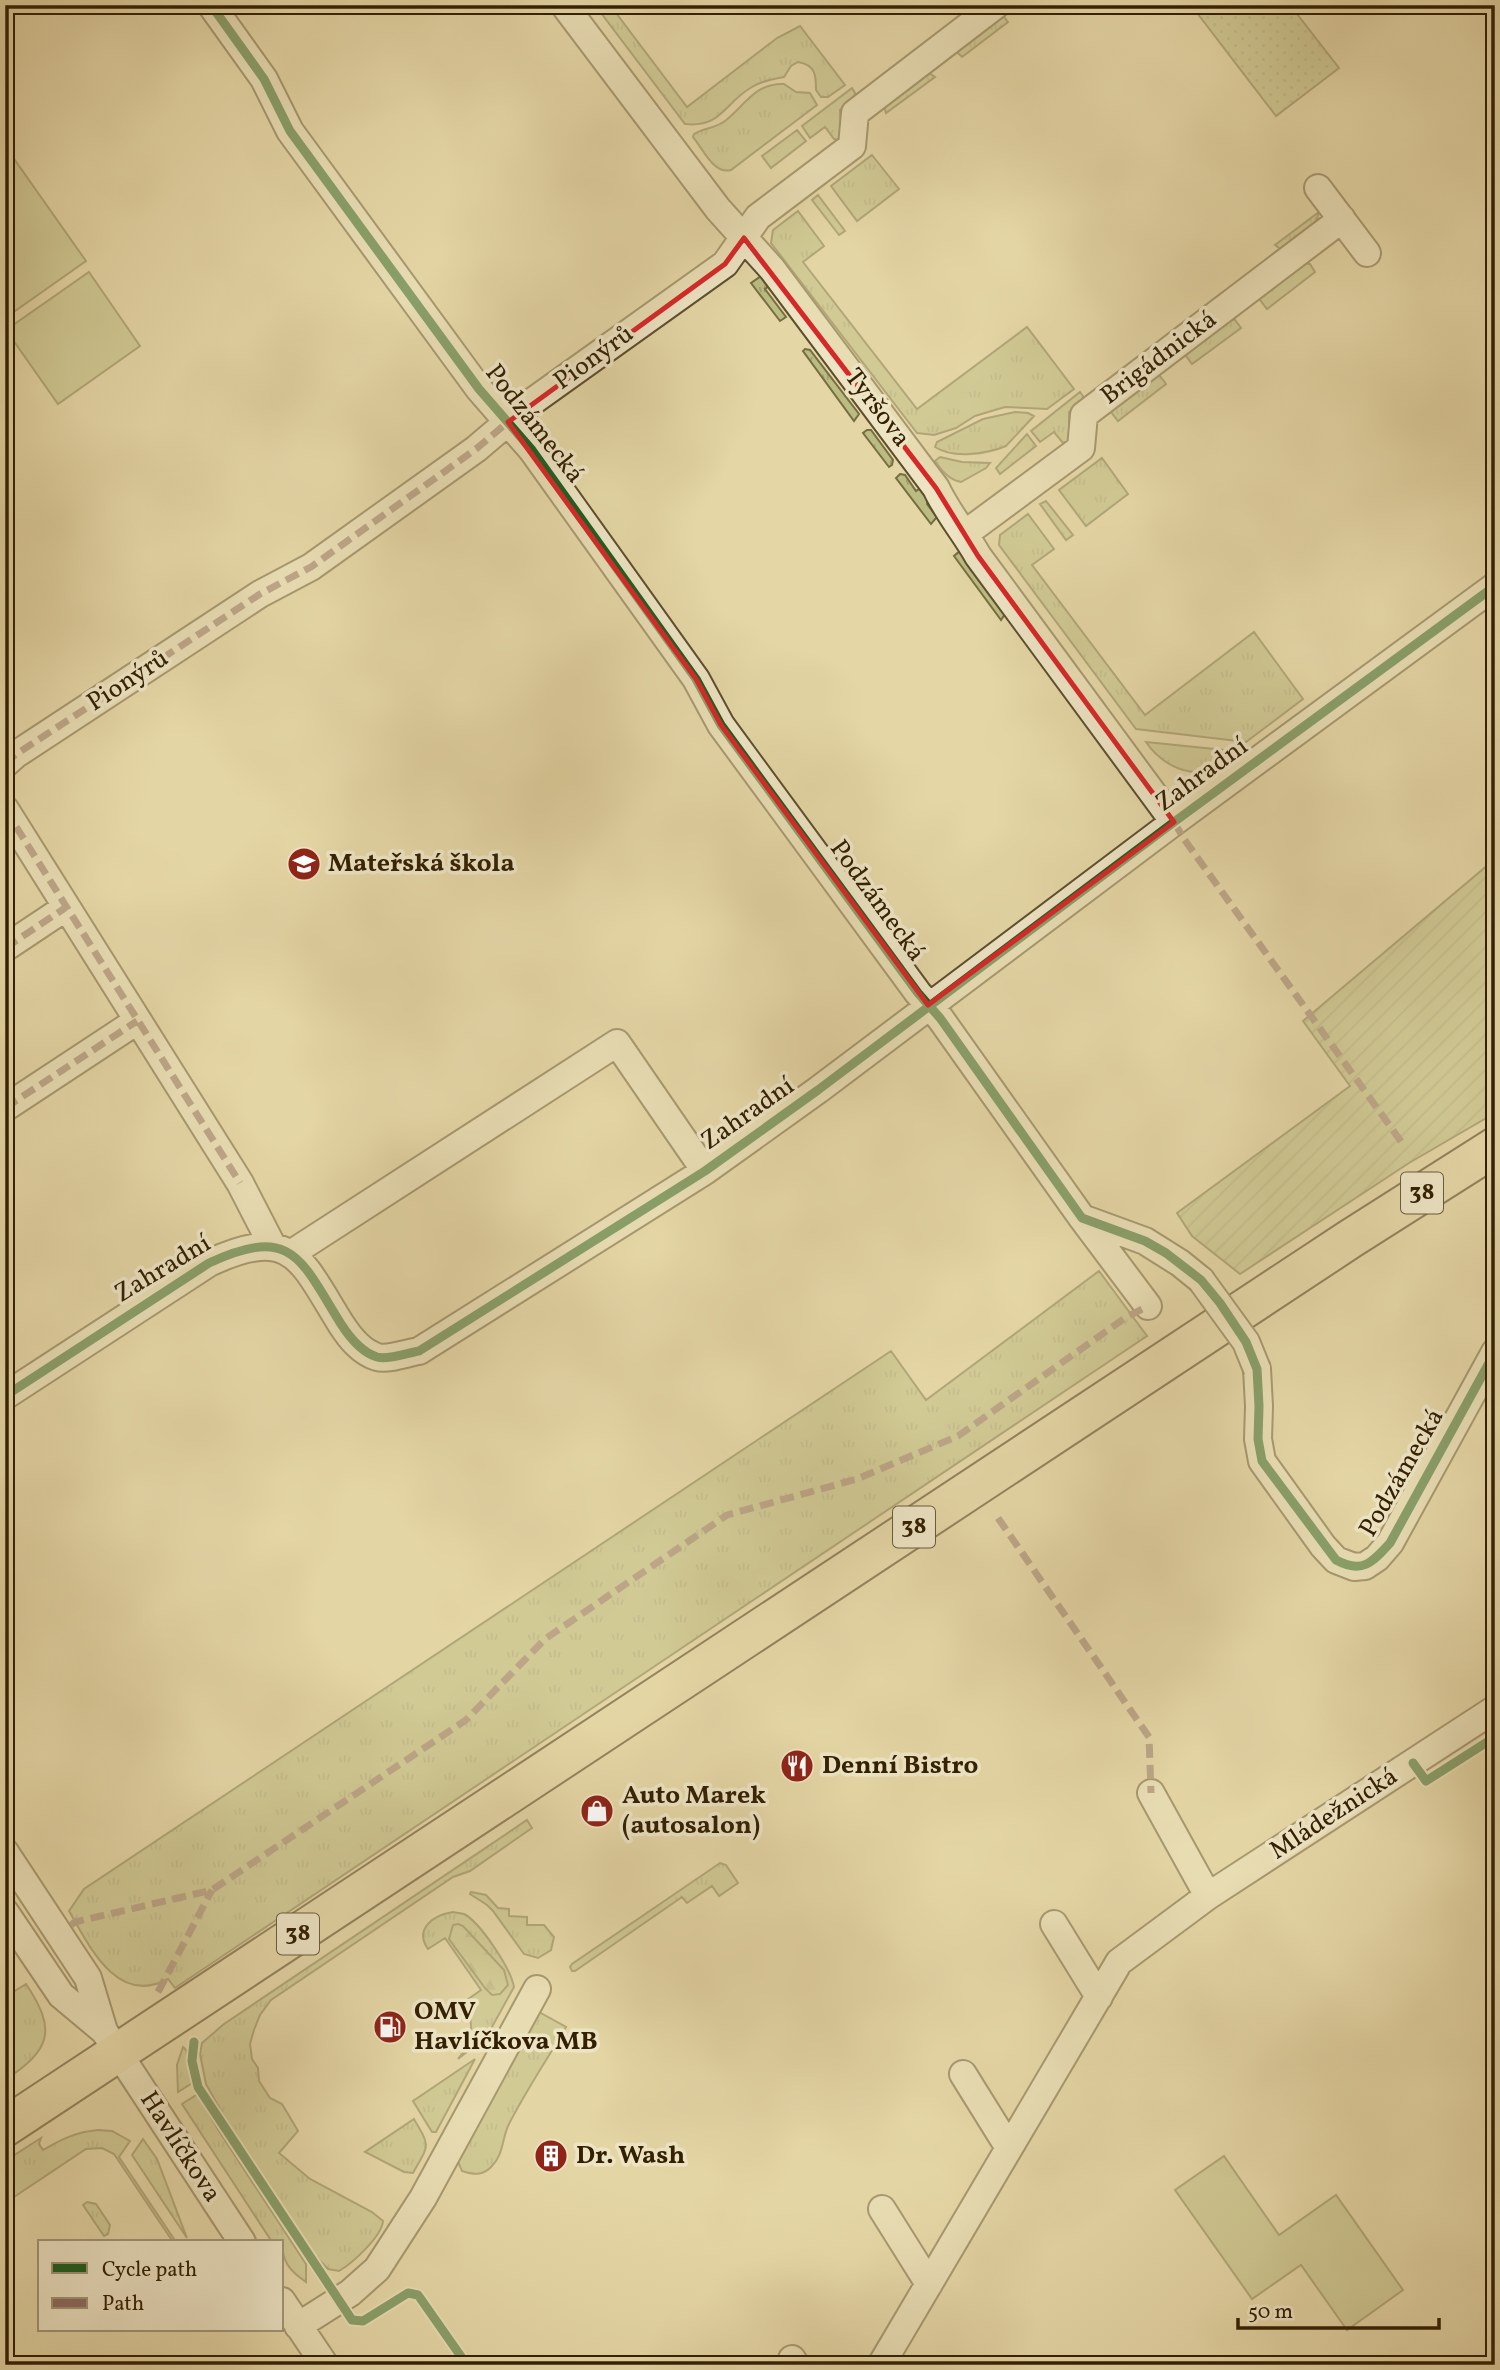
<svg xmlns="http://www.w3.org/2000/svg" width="1500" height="2370" font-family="Vollkorn,serif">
  <defs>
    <pattern id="grass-tufts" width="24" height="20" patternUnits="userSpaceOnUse" patternTransform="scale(1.75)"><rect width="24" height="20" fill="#babc82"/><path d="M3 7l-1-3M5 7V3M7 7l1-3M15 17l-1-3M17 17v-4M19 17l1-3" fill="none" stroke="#a0a16f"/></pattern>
    <pattern id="forest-firs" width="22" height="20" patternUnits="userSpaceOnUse" patternTransform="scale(1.75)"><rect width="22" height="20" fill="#babc82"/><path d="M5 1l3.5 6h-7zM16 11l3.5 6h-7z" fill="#a0a16f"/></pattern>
    <pattern id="park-dots" width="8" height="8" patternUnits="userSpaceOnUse" patternTransform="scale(1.75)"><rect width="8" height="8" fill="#babc82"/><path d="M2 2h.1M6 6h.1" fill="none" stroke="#a0a16f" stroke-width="1.8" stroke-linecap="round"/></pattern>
    <pattern id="garden-furrows" width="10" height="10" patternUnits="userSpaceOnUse" patternTransform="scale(1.75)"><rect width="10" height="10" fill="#babc82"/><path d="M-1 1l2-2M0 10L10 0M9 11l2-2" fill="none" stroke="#a0a16f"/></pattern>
  </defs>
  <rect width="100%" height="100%" fill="#e4d6a5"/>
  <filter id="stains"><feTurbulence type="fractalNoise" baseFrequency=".00286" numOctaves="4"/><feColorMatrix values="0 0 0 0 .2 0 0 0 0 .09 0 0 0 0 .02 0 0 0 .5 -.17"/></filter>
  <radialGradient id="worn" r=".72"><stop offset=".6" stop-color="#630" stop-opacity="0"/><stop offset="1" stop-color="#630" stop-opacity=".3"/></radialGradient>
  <path fill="url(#grass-tufts)" stroke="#766e42" stroke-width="2" d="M595 5H610L687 107 777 38 800 26 845 85 828 97H821L816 90C816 76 816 65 798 62L791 66 784 77C773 79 762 81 752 87 725 102 722 128 685 124Z
    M999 16 1004 17 1008 22 962 57 958 53V47Z
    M926 71 935 77 886 113 883 103Z
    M784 84 796 92 810 93 817 105 731 170C714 175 703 149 693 137L694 134C704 128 716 128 725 121 745 106 754 83 784 84Z
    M852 88 855 93 854 98 840 110 841 137 839 140 834 139 825 127 810 138 802 126Z
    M797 130 806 141 771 168 762 156Z
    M872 155 899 189 857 221 831 186Z
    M818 195 845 231 839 235 812 200Z
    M798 211 824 246 803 262 917 409 1027 327 1074 389 1047 409 1005 407 975 416 956 428 934 435 917 433 771 243 773 230Z
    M1319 212 1315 225 1283 251 1275 245Z
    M1304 263 1310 264 1315 272 1267 309 1260 300V295Z
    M764 274 772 284 765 289 786 317 780 321 751 283Z
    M1230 319 1235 320 1241 328 1192 364 1186 356 1187 351Z
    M805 349 810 350 859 414 854 421 803 351Z
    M1155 374 1160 376 1166 384 1118 421 1111 412 1112 407Z
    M1080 392 1083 396V402L1069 412V441L1063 443 1054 432 1040 442 1031 431Z
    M1015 412 1028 413 1034 416 1006 446C987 454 953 459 935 447L937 442 983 419Z
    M867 430H871L893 460 892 465 889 467 863 433Z
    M1027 434 1036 446 1000 474 996 468Z
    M940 457 962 462 990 463 986 468 961 482C949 480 942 471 935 461Z
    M1102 458 1128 494 1086 526 1059 490Z
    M900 474 905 475 916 491 922 487 929 496 927 504 937 517 931 524 896 478Z
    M1046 501 1073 535 1066 540 1040 504Z
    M1028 514 1054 549 1032 565 1145 715 1254 632 1303 699 1246 742 1136 729 999 545 1000 535Z
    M961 550 1007 611 1001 620 954 556Z
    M1146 742 1234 751C1225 758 1215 768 1205 771 1182 776 1158 760 1146 742Z
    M1099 1271 1147 1336 175 1988 168 1979C118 2006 90 1948 69 1911L84 1889 891 1351 926 1400Z
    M527 1820 532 1828 470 1871 453 1877 271 2000 260 2015 254 2030 250 2044 252 2059 258 2068 259 2081 270 2098 282 2104 298 2131 279 2153 310 2179 372 2212 383 2221C382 2236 353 2263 339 2271L328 2269 315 2256 228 2124 206 2084 200 2054 202 2043 224 2024Z
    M720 1863 726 1865 738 1883 719 1896 712 1886 687 1903 682 1897 575 1971H572L570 1967 572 1964Z
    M471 1892 486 1895 498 1908 509 1909V1916L527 1917V1925H544L554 1937 551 1950 538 1958 524 1954 493 1911 487 1905 470 1894Z
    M453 1912C456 1913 460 1913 464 1914 480 1922 511 1969 514 1987L487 2036 458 2059C473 2042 475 2022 464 2002L481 1990 445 1938 428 1949C414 1929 433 1915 453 1912Z
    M26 1984C57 2030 51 2050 5 2080V1997Z
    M539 2012 566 2027C547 2060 525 2092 508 2126 502 2140 503 2155 492 2166 483 2176 474 2175 462 2171L458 2162Z
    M183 2047 186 2050 194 2082 178 2092 177 2065Z
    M475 2059 436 2132H432L413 2101Z
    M198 2094 219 2131 306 2264V2282C290 2271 282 2262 282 2242H272L182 2104Z
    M414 2119C431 2148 429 2144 413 2173L404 2172 365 2152Z
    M98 2130 112 2131 130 2141 119 2157 176 2242H173L114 2154 102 2148 86 2149 5 2203V2161L41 2138 39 2144 43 2150C62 2139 76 2132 98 2130Z
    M143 2139 157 2159 187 2238 132 2155Z
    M87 2202 96 2204 110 2225 108 2234 104 2236 83 2205Z"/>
  <path fill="url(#forest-firs)" stroke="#766e42" stroke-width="2" d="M458 1924 463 1926 504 1970 508 1985 500 1994 492 1995 485 1988 449 1939 453 1925Z"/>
  <path fill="url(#park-dots)" stroke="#766e42" stroke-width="2" d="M1191 5H1290L1339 68 1276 116Z"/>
  <path fill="url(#garden-furrows)" stroke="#766e42" stroke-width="2" d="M1495 859V1113L1409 1163 1240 1274 1192 1236 1177 1213 1350 1086 1303 1021Z"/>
  <path fill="#babc82" stroke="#766e42" stroke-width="2" d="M5 146 86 261 5 318Z
    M89 272 140 346 58 404 6 330Z
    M1224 2156 1279 2235 1336 2195 1403 2290 1347 2330 1301 2265 1252 2299 1175 2190Z"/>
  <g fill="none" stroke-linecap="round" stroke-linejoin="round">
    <defs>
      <path id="street" d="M211 5 264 79 290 131 479 389 532 450 696 679 721 725 918 993 940 1018 1082 1218 1145 1241 1180 1263 1201 1280
        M564 5 718 209 772 269 936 488C947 512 965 533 978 556L1174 822
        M1318 188 1367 253
        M966 533 1081 448 1084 415 1342 219
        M5 764 15 755 260 594 311 567 476 449 529 404 725 264 758 217 852 146 855 113 996 5
        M5 809 240 1183 273 1247
        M5 948 65 908
        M5 1108 137 1021
        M1082 1218 1148 1306
        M292 1253 617 1043 705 1171
        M1257 1369 1259 1406 1258 1439 1262 1461 1323 1546 1336 1560 1354 1567 1365 1566 1377 1558 1390 1543 1495 1352
        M5 1396 209 1263C293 1224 301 1260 341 1324 350 1338 361 1352 377 1357 388 1360 407 1353 419 1351L705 1171 818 1090 1174 822 1495 586
        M1151 1793 1208 1896
        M5 1852 88 1978 104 2031 242 2242
        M5 1912 61 1995 104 2031
        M1054 1924 1099 1997
        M963 2074 1009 2148
        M882 2209 929 2284
        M282 2301 325 2365
        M298 2326 350 2293 377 2269 423 2198 537 1989
        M792 2359 796 2365
        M881 2365 1119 1962 1208 1896 1495 1709"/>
      <path id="primary" d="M5 2127 1350 1239 1495 1147"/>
    </defs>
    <use href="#street" stroke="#5f4e2c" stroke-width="30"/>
    <use href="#primary" stroke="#332003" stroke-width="42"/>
    <use href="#street" stroke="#ede4c4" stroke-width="26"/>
    <use href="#primary" stroke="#e4d6a5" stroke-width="38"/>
    <defs>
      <path id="street-bridge" d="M1201 1280 1246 1342 1257 1369"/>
    </defs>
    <use href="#street-bridge" stroke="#5f4e2c" stroke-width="30" stroke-linecap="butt"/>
    <use href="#street-bridge" stroke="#ede4c4" stroke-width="26"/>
    <path stroke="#8d6e63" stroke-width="7" stroke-dasharray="14 7" stroke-linecap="butt" d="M5 764 15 755 260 594 311 567 476 449 508 422
      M5 809 240 1183
      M1174 822 1184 839 1405 1147
      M5 948 65 908
      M5 1108 137 1021
      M998 1518 1149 1737 1151 1793
      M71 1925 75 1922 212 1890 466 1720 545 1639 727 1515 857 1479 958 1436 1125 1318 1148 1306
      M158 1992 212 1890"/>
    <defs>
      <path id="cycleway" d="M211 5 264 79 290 131 479 389 532 450 696 679 721 725 918 993 940 1018 1082 1218 1145 1241 1166 1253 1201 1280 1220 1303 1246 1342 1257 1369 1259 1406 1258 1439 1262 1461 1336 1560C1362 1574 1372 1563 1390 1543L1495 1352
        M5 1396 209 1263C293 1224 301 1260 341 1324 350 1338 361 1352 377 1357 388 1360 407 1353 419 1351L705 1171 818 1090 1174 822 1495 586
        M1413 1763 1426 1781 1495 1737
        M194 2042 192 2061 198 2087 352 2320 363 2321 408 2293 418 2295 467 2365"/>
    </defs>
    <use href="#cycleway" stroke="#ede4c4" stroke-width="13"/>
    <use href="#cycleway" stroke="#1b5e20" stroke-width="9"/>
  </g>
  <path d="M0 0H1500V2370H0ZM744 238 936 488 978 556 1174 822 928 1005 721 725 696 679 508 422 725 264Z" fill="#e4d6a5" fill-opacity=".55" fill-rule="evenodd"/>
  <path fill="none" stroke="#d62828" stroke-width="5" stroke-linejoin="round" d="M744 238 936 488 978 556 1174 822 928 1005 721 725 696 679 508 422 725 264Z"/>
  <defs>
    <symbol id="school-disc" viewBox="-11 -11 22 22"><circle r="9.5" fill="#8f2418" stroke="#ede4c4"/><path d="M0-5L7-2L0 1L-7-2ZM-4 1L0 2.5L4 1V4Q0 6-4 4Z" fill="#fff"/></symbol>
    <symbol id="restaurant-disc" viewBox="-11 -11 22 22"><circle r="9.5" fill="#8f2418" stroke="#ede4c4"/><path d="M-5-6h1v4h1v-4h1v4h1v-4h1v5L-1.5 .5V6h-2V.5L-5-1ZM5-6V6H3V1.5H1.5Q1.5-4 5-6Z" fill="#fff"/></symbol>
    <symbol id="shop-disc" viewBox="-11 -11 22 22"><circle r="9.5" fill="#8f2418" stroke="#ede4c4"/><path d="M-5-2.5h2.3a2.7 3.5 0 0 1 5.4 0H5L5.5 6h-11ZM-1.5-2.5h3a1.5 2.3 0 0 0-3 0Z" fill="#fff"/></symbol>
    <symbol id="fuel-disc" viewBox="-11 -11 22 22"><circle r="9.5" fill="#8f2418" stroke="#ede4c4"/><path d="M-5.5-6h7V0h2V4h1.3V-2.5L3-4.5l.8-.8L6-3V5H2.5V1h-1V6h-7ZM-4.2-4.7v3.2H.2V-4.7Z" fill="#fff"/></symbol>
    <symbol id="building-disc" viewBox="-11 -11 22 22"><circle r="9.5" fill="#8f2418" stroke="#ede4c4"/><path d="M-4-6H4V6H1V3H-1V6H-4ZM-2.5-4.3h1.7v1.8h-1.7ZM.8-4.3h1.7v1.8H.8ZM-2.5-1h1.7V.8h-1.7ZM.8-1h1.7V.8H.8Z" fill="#fff"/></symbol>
  </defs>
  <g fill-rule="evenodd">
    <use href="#school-disc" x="285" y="845" width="38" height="38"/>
    <use href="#restaurant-disc" x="778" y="1747" width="38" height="38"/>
    <use href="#shop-disc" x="578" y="1792" width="38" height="38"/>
    <use href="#fuel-disc" x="371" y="2008" width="38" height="38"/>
    <use href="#building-disc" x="532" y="2137" width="38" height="38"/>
  </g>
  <g text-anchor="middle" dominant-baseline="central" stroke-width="7" stroke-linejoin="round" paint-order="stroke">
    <g fill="#ede4c4" stroke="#6b5b3d" stroke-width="2">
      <rect x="1401" y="1172.5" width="42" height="41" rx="5"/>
      <rect x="893" y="1506.5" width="42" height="41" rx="5"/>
      <rect x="277" y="1913.5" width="42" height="41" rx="5"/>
    </g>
    <g font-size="24" font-weight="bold" fill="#332003">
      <text x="1422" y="1193">38</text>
      <text x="914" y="1527">38</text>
      <text x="298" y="1934">38</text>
    </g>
    <g font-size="26" fill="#332003" stroke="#ede4c4">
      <text transform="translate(594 358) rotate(-36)">Pionýrů</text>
      <text transform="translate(1159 358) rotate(-37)">Brigádnická</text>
      <text transform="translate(877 408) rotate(53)">Tyršova</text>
      <text transform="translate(534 424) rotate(52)">Podzámecká</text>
      <text transform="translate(128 681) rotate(-33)">Pionýrů</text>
      <text transform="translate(1202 775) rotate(-36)">Zahradní</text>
      <text transform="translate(877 901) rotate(54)">Podzámecká</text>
      <text transform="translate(748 1114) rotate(-35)">Zahradní</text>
      <text transform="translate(163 1269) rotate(-31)">Zahradní</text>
      <text transform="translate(1402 1473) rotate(-60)">Podzámecká</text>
      <text transform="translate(1334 1814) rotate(-33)">Mládežnická</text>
      <text transform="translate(180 2147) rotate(57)">Havlíčkova</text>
    </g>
    <g font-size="26" font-weight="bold" fill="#332003" stroke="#ede4c4" text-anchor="start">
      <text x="328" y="864">Mateřská škola</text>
      <text x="822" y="1766">Denní Bistro</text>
      <text x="622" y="1796">Auto Marek<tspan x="622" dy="30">(autosalon)</tspan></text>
      <text x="414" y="2012">OMV<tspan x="414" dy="30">Havlíčkova MB</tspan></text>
      <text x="576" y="2156">Dr. Wash</text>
    </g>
  </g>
  <rect width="1500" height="2370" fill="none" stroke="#e4d6a5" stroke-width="28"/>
  <rect x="7" y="7" width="1486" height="2356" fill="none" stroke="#332003" stroke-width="3.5"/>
  <rect x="14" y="14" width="1472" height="2342" fill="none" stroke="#332003" stroke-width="2"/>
  <rect x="38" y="2240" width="245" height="91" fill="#ede4c4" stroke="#a39677" stroke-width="2"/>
  <rect x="52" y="2263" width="35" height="10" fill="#1b5e20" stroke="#a39677" stroke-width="2"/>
  <text x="102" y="2276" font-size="21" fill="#332003">Cycle path</text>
  <rect x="52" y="2298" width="35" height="10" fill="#8d6e63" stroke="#a39677" stroke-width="2"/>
  <text x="102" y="2310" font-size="21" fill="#332003">Path</text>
  <path d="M1238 2318v10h201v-10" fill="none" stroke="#332003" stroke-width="3.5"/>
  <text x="1248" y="2318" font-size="21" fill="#332003" stroke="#ede4c4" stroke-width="5" paint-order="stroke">50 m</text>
  <rect width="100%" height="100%" filter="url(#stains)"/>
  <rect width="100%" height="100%" fill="url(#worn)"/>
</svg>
